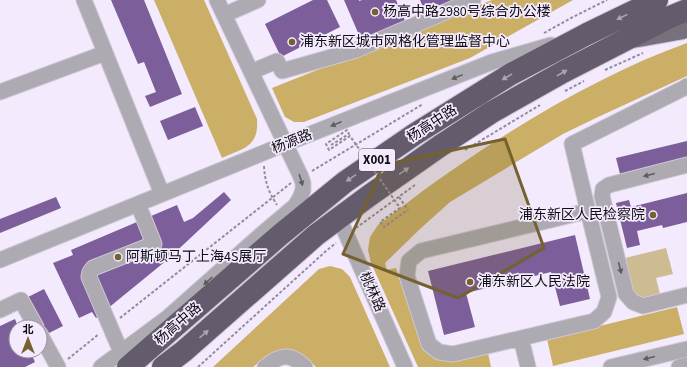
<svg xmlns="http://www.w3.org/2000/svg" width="687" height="367" font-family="'Source Sans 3','Noto Sans SC',sans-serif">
  <rect width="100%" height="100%" fill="#f3eafd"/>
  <path fill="#cdbc92" d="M666 248 673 274 656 278 661 298 635 299 621 259Z"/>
  <path fill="#cbaf66" d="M154 0H204L257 119C259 147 244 148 222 158Z
    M492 0H573L470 58 304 122H294L285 117 272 88Z
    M687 43V76L598 117 563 134 450 202 420 229 385 263 387 270 396 268 422 347 434 357 452 362 488 353 491 367H418L371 263 368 250 370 237 378 225C401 208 424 189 448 173 498 138 550 106 604 79 631 65 659 53 687 43Z
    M330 266 342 269 350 277 390 367H316L303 355 287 350 269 355 253 367H213L319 269Z
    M677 307 684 334 553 366 547 339Z"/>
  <path fill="#7c5e9a" d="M111 0H144L182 94 150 107 145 96 156 92 144 62 138 64Z
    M313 0H327L340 27 281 57 265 24Z
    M344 0H359V1L362 0H396L406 23 362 42Z
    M420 0H456L425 12Z
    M195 107 203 126 168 140 160 121Z
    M687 141V157L620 174 616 158Z
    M224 192 231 200 167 260 96 318 92 312 79 318 53 263 73 255 71 250 177 205 184 222 193 218Z
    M687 193V222L663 228 662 225 637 231 640 245 627 248 616 203 629 200 631 207Z
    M56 197 61 208 0 233V219Z
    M575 235 590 299 560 306 551 272 466 293 475 327 444 335 428 271Z
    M44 289 63 326 47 334 28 297Z
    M15 319 18 327H16V351H30L35 362 25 367H0V326Z"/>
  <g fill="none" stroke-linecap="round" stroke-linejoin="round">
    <defs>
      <path id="minor" d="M84 0 162 194
        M224 15 258 0
        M251 72 277 61 282 71 356 50 473 0
        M0 92 105 53
        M687 165 609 185 603 189 602 196 626 294 633 302 643 306 687 295
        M588 211 609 297 604 312 594 321 453 354 439 352 429 344 407 276 409 261 421 251Z
        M588 211 572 144 684 88 687 86
        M339 218 405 367
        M0 260 285 144 492 62 551 45
        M0 310 21 300 36 327
        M40 334 58 367
        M521 338 528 367
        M121 352 89 277 90 272 93 268 154 244 138 204
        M101 367 167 318 263 233 295 206 300 198 303 190V183L301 177 217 0
        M265 367C281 354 290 353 305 367
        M611 367 687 349
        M679 367 687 365"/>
      <path id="major" d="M636 38 681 30 687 28"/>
      <path id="highway" d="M128 367 280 235 345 182 415 134 511 74 587 34 657 0
        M163 367 184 351 316 235 370 195 440 146 492 112 563 72 670 17 687 10"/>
    </defs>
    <use href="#minor" stroke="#cfc7d8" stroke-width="17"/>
    <use href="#major" stroke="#cfc7d8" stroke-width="21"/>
    <use href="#highway" stroke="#cfc7d8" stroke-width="24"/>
    <path stroke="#938d9a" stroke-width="2" stroke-dasharray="3 2" stroke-linecap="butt" d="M544 33 571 18 607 0
      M605 70 643 53
      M565 91 584 81
      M465 150 540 105
      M264 166C265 182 268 191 277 205
      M312 171 423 104
      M399 197 408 210
      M356 228 415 185
      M120 318 291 183
      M68 359 99 334
      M198 367 326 251 336 243"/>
    <use href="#minor" stroke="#adaab1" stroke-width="15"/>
    <use href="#major" stroke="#77717e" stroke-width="19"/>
    <use href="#highway" stroke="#645c6c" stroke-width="22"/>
    <path stroke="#938d9a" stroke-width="2" stroke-dasharray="3 2" stroke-linecap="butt" d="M331 145 349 134 347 130 326 144 329 150 350 136 400 208 380 222 384 227 408 210"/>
  </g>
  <defs><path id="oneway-solid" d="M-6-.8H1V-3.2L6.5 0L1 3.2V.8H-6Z"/></defs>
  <g fill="#aca3b4">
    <use href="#oneway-solid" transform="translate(622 17) rotate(154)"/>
    <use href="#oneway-solid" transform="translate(562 73) rotate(-29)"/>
    <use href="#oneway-solid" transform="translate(507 77) rotate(149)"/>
    <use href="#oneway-solid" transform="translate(404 171) rotate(-35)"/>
    <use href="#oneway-solid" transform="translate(351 178) rotate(145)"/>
    <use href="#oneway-solid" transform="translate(204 334) rotate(-41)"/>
  </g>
  <g fill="#5e5c62">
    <use href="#oneway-solid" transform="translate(457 77) rotate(158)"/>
    <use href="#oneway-solid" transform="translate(336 124) rotate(158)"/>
    <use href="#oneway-solid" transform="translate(649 175) rotate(166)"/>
    <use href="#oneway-solid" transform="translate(301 180) rotate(73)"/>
    <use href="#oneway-solid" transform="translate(620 268) rotate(76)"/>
    <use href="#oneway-solid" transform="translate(208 281) rotate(138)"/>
    <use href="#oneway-solid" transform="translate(649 358) rotate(166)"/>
  </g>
  <path fill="#74612f" fill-opacity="0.2" stroke="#74612f" stroke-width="3" stroke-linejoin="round" d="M505 139 544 248 458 298 343 254 383 165Z"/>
  <g fill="#74612f" stroke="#f3eafd" stroke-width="1.5">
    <circle cx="375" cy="12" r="4"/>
    <circle cx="292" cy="42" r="4"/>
    <circle cx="653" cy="215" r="4"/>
    <circle cx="118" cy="257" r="4"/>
    <circle cx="470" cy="282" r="4"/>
  </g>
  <g text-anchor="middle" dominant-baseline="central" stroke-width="3.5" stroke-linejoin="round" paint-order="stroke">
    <rect fill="#f3eafd" stroke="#544f59" stroke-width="1" x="359" y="149" width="36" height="22" rx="3"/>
    <g font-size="13" font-weight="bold" fill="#100d13">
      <text x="377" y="160">X001</text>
    </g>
    <g font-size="14" fill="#100d13" stroke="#f3eafd" text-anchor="start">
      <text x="383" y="12">杨高中路2980号综合办公楼</text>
      <text x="300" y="42">浦东新区城市网格化管理监督中心</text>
      <text x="645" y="215" text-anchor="end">浦东新区人民检察院</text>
      <text x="126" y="257">阿斯顿马丁上海4S展厅</text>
      <text x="478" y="282">浦东新区人民法院</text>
    </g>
    <g font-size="14" fill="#100d13" stroke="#f3eafd">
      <text transform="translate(432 124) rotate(-33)">杨高中路</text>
      <text transform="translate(292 142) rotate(-22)">杨源路</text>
      <text transform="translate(372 292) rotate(66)">桃林路</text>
      <text transform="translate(178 324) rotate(-41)">杨高中路</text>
    </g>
  </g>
  <g transform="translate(28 339)"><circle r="19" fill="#f3eafd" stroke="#98929f"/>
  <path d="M0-3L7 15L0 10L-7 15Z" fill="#74612f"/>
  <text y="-6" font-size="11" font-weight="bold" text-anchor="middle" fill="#100d13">北</text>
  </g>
</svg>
